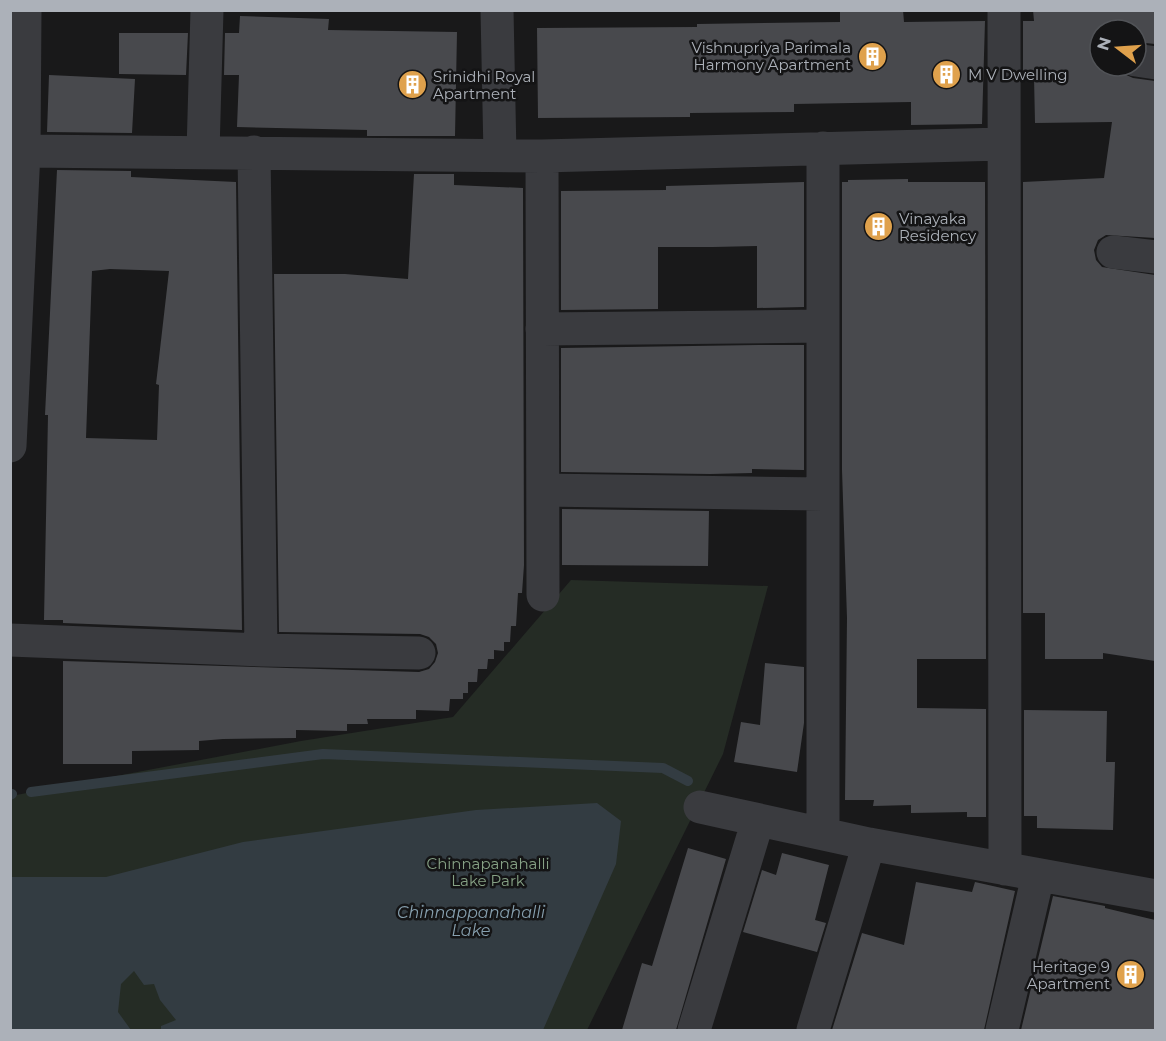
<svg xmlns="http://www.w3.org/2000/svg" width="1166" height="1041" font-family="Montserrat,sans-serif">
  <rect width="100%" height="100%" fill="#19191a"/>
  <path fill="#252c25" d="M571 580 768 586 723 754 587 1030H11V796L301 741 453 717Z"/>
  <path fill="#333c42" d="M597 803 621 821 616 864 543 1030H161V1026L176 1020 160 1000 154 984 144 985 134 971 121 984 118 1012 131 1030H11V877H106L243 842 476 810Z"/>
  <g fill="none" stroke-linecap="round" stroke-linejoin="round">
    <path stroke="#333c42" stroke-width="10" d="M31 792 323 754 663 768 688 781
      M10 795 12 794"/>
  </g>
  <path fill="#48494d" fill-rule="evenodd" d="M840 10H903L904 22 985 21 982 124 911 125V102L794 104V112L690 113V117L538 118 537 28 697 27V24L840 22Z
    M1033 10H1155V44L1136 42V30H1100V66H1118L1124 74 1133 78 1155 81V238L1106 235 1098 240 1094 250 1096 260 1102 267 1155 275V661L1103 653V659H1045V613H1023V182L1104 178 1112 122 1035 123 1034 77H1023V21H1034Z
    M240 16 329 19 328 30 457 32 455 136H367V130L237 127 239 75H224L225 33H239Z
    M119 33H188L186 75 119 74Z
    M49 75 135 79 132 133 47 132Z
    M57 170 131 171V177L236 182 242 630 63 623V620H44L48 415H45ZM110 269 169 271 156 384 159 385 157 440 86 438 92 271Z
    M414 174H454V185L523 188 524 565 522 593H518L516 626H511L510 642H504V651L494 650V659H488L487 669H478L477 682H468V693H463V699H450L449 711 416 710V719H367L368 724H347V731L296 730V738L223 739 199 741V750L132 751V764H63V661L419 672 429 669 435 662 438 653 436 644 429 637 420 634 279 632 274 274H345L408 279Z
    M908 179V182H985L986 659H917V708L986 709V817H967V812L911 813V805L873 806 874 800H845L847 618 842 470V182H848V180Z
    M804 182V307L757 308V246L713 247H658V309L561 310V191L666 190V186Z
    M758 345H804V470L752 469V473L710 474 561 472V348Z
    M562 509 709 511 708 566 562 565Z
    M765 663 804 667V723L797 772 734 762 741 722 760 725Z
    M1024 710 1107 711 1106 762H1115L1113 830 1037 828V816H1024Z
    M688 848 726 859 676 1030H622L642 963 652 966Z
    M782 853 829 865 815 920 826 923 817 952 743 932 762 870 776 875Z
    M916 882 972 892 975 882 1015 891 984 1030H832L862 933 904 945Z
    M1053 896 1105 906V908L1155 920V1030H1021Z"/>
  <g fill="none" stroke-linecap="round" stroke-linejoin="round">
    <path stroke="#3a3b3f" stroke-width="33" d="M497 10 500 155
      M1004 10 1005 869
      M1136 60 1156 63
      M24 151 542 156 1003 144
      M203 152 207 10
      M542 156 543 595
      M1113 252 1156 257
      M542 329 823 326
      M10 446 24 151 25 10
      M543 490 823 494
      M10 640 261 650 254 152
      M261 650 419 653
      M700 807 869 844 1156 896
      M823 832V148
      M694 1030 758 820
      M813 1030 869 844
      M1002 1030 1038 876"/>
  </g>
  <defs>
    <symbol id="building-disc" viewBox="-11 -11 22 22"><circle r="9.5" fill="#dfa14c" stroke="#141415"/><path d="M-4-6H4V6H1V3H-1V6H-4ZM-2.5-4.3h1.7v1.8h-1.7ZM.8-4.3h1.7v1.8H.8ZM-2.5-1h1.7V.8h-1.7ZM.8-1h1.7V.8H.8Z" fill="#fff"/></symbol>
  </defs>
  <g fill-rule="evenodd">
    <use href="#building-disc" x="856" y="40" width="33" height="33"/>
    <use href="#building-disc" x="930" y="58" width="33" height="33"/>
    <use href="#building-disc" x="396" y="68" width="33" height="33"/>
    <use href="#building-disc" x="862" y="210" width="33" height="33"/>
    <use href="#building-disc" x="1114" y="958" width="33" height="33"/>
  </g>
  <g text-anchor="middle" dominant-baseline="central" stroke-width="5" stroke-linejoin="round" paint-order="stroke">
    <g font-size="15" fill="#acb1b9" stroke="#141415" text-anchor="start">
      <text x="851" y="47" text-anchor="end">Vishnupriya Parimala<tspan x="851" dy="17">Harmony Apartment</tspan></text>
      <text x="968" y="74">M V Dwelling</text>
      <text x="433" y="76">Srinidhi Royal<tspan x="433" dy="17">Apartment</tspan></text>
      <text x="899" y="218">Vinayaka<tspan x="899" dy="17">Residency</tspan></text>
      <text x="1110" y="966" text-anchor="end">Heritage 9<tspan x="1110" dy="17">Apartment</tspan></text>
    </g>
    <g font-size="15" fill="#86a185" stroke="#141415">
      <text x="488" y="863">Chinnapanahalli<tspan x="488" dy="17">Lake Park</tspan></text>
    </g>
    <g font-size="16" font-style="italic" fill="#87a0af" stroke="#141415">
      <text x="471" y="912">Chinnappanahalli<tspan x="471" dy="18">Lake</tspan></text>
    </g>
  </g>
  <rect width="1166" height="1041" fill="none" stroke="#acb1b9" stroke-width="24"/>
  <g transform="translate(1118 48) rotate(287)"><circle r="28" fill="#141415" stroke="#515357" stroke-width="1.5"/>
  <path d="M0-4.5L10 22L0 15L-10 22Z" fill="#dfa14c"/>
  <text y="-9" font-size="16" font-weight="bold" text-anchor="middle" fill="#acb1b9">N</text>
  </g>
</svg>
